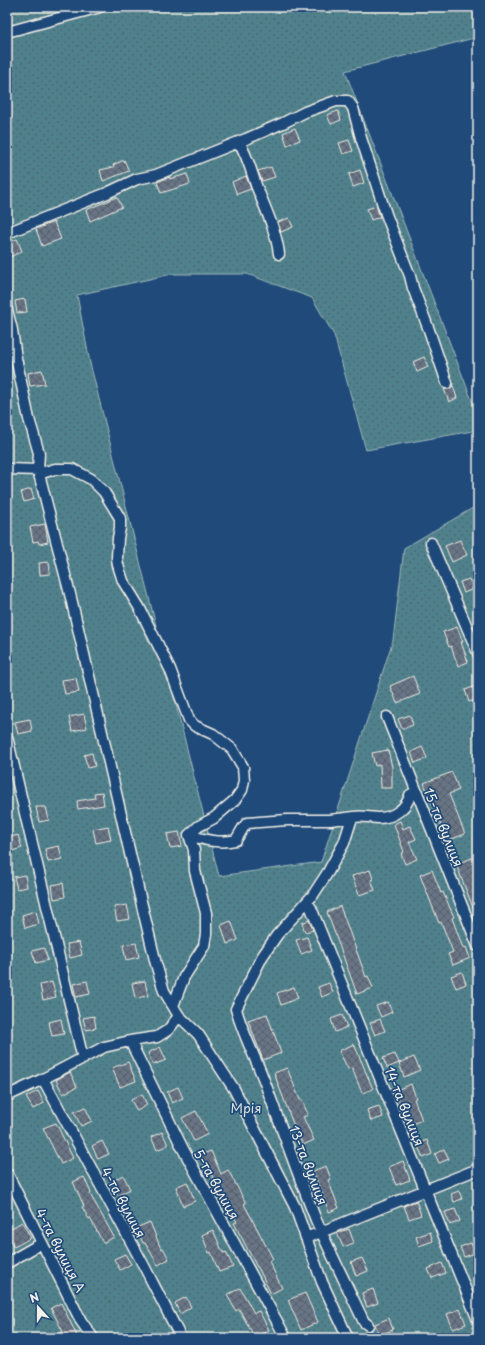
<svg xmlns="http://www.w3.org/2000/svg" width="485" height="1345" font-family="'Playpen Sans',sans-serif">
  <defs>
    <pattern id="garden-dots" width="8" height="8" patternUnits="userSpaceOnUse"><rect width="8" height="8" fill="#4f818d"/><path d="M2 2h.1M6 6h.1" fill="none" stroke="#4c676d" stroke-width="1.8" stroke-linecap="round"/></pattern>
    <pattern id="building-cross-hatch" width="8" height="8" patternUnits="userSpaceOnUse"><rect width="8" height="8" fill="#677587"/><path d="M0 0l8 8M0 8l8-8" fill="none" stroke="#585e66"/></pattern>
  </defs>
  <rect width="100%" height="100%" fill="#1f4a7a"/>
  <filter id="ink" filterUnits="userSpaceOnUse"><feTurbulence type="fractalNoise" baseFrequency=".025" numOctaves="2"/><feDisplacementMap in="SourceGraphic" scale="8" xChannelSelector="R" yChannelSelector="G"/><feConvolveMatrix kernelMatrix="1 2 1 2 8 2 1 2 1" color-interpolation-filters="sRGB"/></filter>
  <g filter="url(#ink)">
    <path fill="url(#garden-dots)" stroke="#a2b9ba" d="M7 7H478V37L345 71 478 416V430L366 450 334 335 312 298 247 274H172L77 295 90 363 219 876 321 862 393 640 404 548 478 505V1338H7Z"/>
    <path fill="url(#building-cross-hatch)" stroke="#f4f1e8" d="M338 111 341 120 331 124 327 115Z
      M295 128 300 140 287 145 283 133Z
      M349 140 353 151 343 154 339 143Z
      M124 160 129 171 103 181 100 170 114 167 113 165Z
      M271 167 275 177 262 181 258 171Z
      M360 170 364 183 353 187 349 174Z
      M187 174 190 184 161 193 157 182 170 177V179Z
      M246 176 251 189 237 194 232 182Z
      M117 197 122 207 90 221 86 210Z
      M376 206 380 217 371 220 367 209Z
      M289 218 293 227 281 232 278 222Z
      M54 222 61 239 42 246 36 229Z
      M17 239 22 251 10 257 7 250V243Z
      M25 299 27 312 17 313 15 301Z
      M424 357 428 367 417 372 413 362Z
      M42 370 45 384 30 386 28 373Z
      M453 386 457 398 449 402 444 389H449Z
      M31 489 34 499 24 502 21 492Z
      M45 524 48 542 39 544 38 541 33 542 30 527Z
      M460 540 467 555 452 562 445 546Z
      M49 562 50 574 40 575 39 563Z
      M469 579 473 589 464 593 460 582Z
      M457 627 463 642H461L468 662 458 666 451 646 449 647 443 632Z
      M413 676 420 694 397 703 390 686Z
      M76 678 79 692 65 694 62 680Z
      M476 686 478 699 469 702 465 690Z
      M84 714 87 728 72 731 69 717Z
      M410 715 413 725 402 729 398 719Z
      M30 719 32 731 18 734 15 722Z
      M422 747 427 758 415 763 411 752Z
      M388 750 392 767V788H381L380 764 375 766 372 753Z
      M92 753 95 766 88 768 84 755Z
      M452 772 459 790 449 794 465 834 447 841 424 783Z
      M102 792 104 805 78 809 77 801 95 798 94 793Z
      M36 807H46L49 820 39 822Z
      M400 821 403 829 410 826 416 839 409 842 417 859 405 864 401 854 404 852 394 824Z
      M108 826 111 840 96 843 93 829Z
      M179 832 182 846 170 848 167 834Z
      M18 835 22 848 8 852 7 838Z
      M59 846 62 859 48 862 45 849Z
      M475 857 478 864 477 918 456 864Z
      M370 870 373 879 371 880 375 890 359 895 352 876Z
      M432 870 441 893 443 892 450 908 454 917 452 918 463 948 466 947 470 958 453 965 448 954 453 952 441 922 439 923 420 875Z
      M25 875 27 887 17 889 14 877Z
      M63 883 65 897 54 899 52 885Z
      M127 905 130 919 117 921 114 907Z
      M340 906 366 977 368 976 373 988 357 994 327 912Z
      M36 911 39 924 25 928 22 915Z
      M309 920 313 930 305 932 302 923Z
      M231 921 238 940 227 944 221 925Z
      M307 937 312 950 301 954 296 940Z
      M79 942 82 955 70 958 67 944Z
      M136 943 139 957 126 960 123 945Z
      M44 948 48 960 36 963 32 951Z
      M462 972 466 984 456 988 451 976Z
      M87 981 90 994 76 997 73 984Z
      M145 981 148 996 135 998 132 983Z
      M52 982 56 997 43 1000 40 985Z
      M329 983 333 992 322 997 318 987Z
      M294 987 298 998 281 1005 277 993Z
      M388 1002 392 1012 381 1017 376 1006Z
      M267 1014 281 1053 263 1060 248 1020Z
      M342 1015 347 1027 335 1032 331 1019Z
      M94 1016 96 1028 86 1030 83 1018Z
      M61 1019 64 1034 52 1036 49 1022Z
      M380 1019 385 1031 375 1035 370 1023Z
      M354 1044 373 1089 362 1093 352 1068 348 1069 339 1051Z
      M160 1047 166 1060 153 1065 148 1053Z
      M395 1054 399 1063 387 1068 383 1058Z
      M414 1057 420 1070 404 1077 399 1063Z
      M128 1062 136 1081 120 1087 112 1068Z
      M287 1068 300 1100H302L308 1115 303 1117 314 1140 303 1145 292 1121 274 1073Z
      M70 1072 77 1087 63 1094 56 1080Z
      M411 1084 416 1098 414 1099 422 1120 410 1125 394 1091Z
      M178 1087 183 1098 172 1103 167 1092Z
      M38 1091 44 1103 33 1109 26 1097Z
      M142 1094 147 1105 137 1111 131 1100Z
      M379 1106 383 1117 371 1121 367 1110Z
      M85 1107 92 1121 81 1126 74 1112Z
      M196 1111 208 1134 194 1141 182 1118Z
      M56 1123 73 1158 61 1164 43 1128Z
      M162 1132 168 1145 157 1150 151 1137Z
      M427 1140 432 1154 423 1158 417 1144Z
      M102 1141 109 1154 98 1159 92 1146Z
      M444 1149 449 1159 439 1163 435 1154Z
      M211 1151 221 1174 228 1170 246 1203 244 1204 273 1259 269 1261 282 1288 271 1294 258 1267H257L234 1223 237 1222 209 1170 207 1171 200 1155Z
      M403 1161 410 1180 396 1185 389 1167Z
      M326 1166 331 1179 328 1180 339 1208 329 1212 313 1171Z
      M123 1175 130 1189 118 1196 110 1183Z
      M84 1177 91 1193 90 1194 114 1237 103 1243 90 1218 89 1219 82 1207 84 1206 73 1182Z
      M187 1182 195 1201 183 1206 176 1187Z
      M459 1191 462 1199 454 1202 451 1194Z
      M416 1201 421 1215 409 1219 404 1206Z
      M455 1209 460 1221 450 1225 445 1212Z
      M22 1222 31 1238 14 1247 7 1235V1231Z
      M150 1222 161 1249 163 1248 169 1259 158 1265 145 1243H143L136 1228Z
      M349 1229 354 1243 343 1247 337 1233Z
      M213 1230 223 1253 226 1252 233 1267 219 1272 211 1252 209 1253 202 1235Z
      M430 1232 433 1241 419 1246 416 1237Z
      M471 1243 475 1253 464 1257 460 1247Z
      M125 1254 131 1264 120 1270 114 1259Z
      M362 1258 368 1271 356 1276 351 1262Z
      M442 1263 446 1273 432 1278 428 1269Z
      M240 1288 254 1313 259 1311 269 1330 255 1338 239 1309 236 1311 227 1295Z
      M373 1289 378 1303 367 1307 362 1293Z
      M305 1293 318 1322 301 1330 288 1300Z
      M186 1297 191 1307 180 1314 175 1303Z
      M61 1303 66 1313 78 1338H51L63 1332 51 1308Z
      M460 1309 466 1324 453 1329 447 1314Z
      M389 1318 393 1330 379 1335 375 1324Z"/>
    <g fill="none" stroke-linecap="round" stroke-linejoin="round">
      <defs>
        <path id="minor" d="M7 32 100 7
          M239 142C247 155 251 170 256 185 265 208 276 230 279 254
          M7 233 107 193 137 179 156 175 246 139 283 123 305 112 336 101H348L353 108 361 138 386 214 410 276 413 288 429 330 447 383
          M7 310 12 330 16 358 29 419 39 453 38 470 71 598 140 897 156 964 164 991 179 1016 198 1034 234 1089 295 1207 322 1282 348 1338
          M7 469 38 470 45 472 55 469H72L91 479 104 492 120 518V528L118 538 117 558 118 565 123 581 139 607 170 669 189 720 195 726 213 734 232 749 243 767 244 780 242 790 235 800 214 818 199 826 189 835
          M431 543 478 653
          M387 717 478 946
          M7 737 83 1059
          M307 902 311 908 478 1320
          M173 1006 184 977 204 946 206 934V913L195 871 194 850 189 835C205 840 220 844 236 840L243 828 247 823 287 820H330L354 817
          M130 1041 183 1149 286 1338
          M43 1079 144 1266 181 1338
          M7 1096 43 1079 104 1047 130 1041 157 1037 168 1030 179 1016
          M7 1173 81 1321 93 1338
          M306 1238 478 1169
          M7 1263 40 1244V1239
          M368 1325 364 1322C348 1288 331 1254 316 1220 298 1175 282 1129 265 1083 256 1058 243 1035 236 1009L262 957 277 935 313 895 328 872 344 843 351 821 354 817C363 815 370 818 379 818 393 818 407 808 410 795L416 792"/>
      </defs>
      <use href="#minor" stroke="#f4f1e8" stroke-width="13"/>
      <use href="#minor" stroke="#1f4a7a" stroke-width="10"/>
    </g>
  </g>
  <g text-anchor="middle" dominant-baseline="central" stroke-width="3.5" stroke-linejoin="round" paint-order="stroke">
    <g font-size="13" fill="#f4f1e8" stroke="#1f4a7a">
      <text transform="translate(444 827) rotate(68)">15-та вулиця</text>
      <text transform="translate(405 1106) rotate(68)">14-та вулиця</text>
      <text transform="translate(309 1165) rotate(69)">13-та вулиця</text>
      <text transform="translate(217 1184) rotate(61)">5-та вулиця</text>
      <text transform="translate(124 1202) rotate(62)">4-та вулиця</text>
      <text transform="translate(61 1250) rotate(63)">4-та вулиця А</text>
    </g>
    <g font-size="13" fill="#dbe0da" stroke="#1f4a7a">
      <text x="246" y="1107">Мрія</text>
    </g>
  </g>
  <rect width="485" height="1345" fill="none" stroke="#1f4a7a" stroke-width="24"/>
  <rect x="12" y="12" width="461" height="1321" fill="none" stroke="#f4f1e8" stroke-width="1.5" filter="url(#ink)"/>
  <g transform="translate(38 1307) rotate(339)" stroke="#1f4a7a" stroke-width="3" paint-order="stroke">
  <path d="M0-3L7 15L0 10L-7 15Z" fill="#f4f1e8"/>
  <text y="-6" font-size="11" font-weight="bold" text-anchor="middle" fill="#f4f1e8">N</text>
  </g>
</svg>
